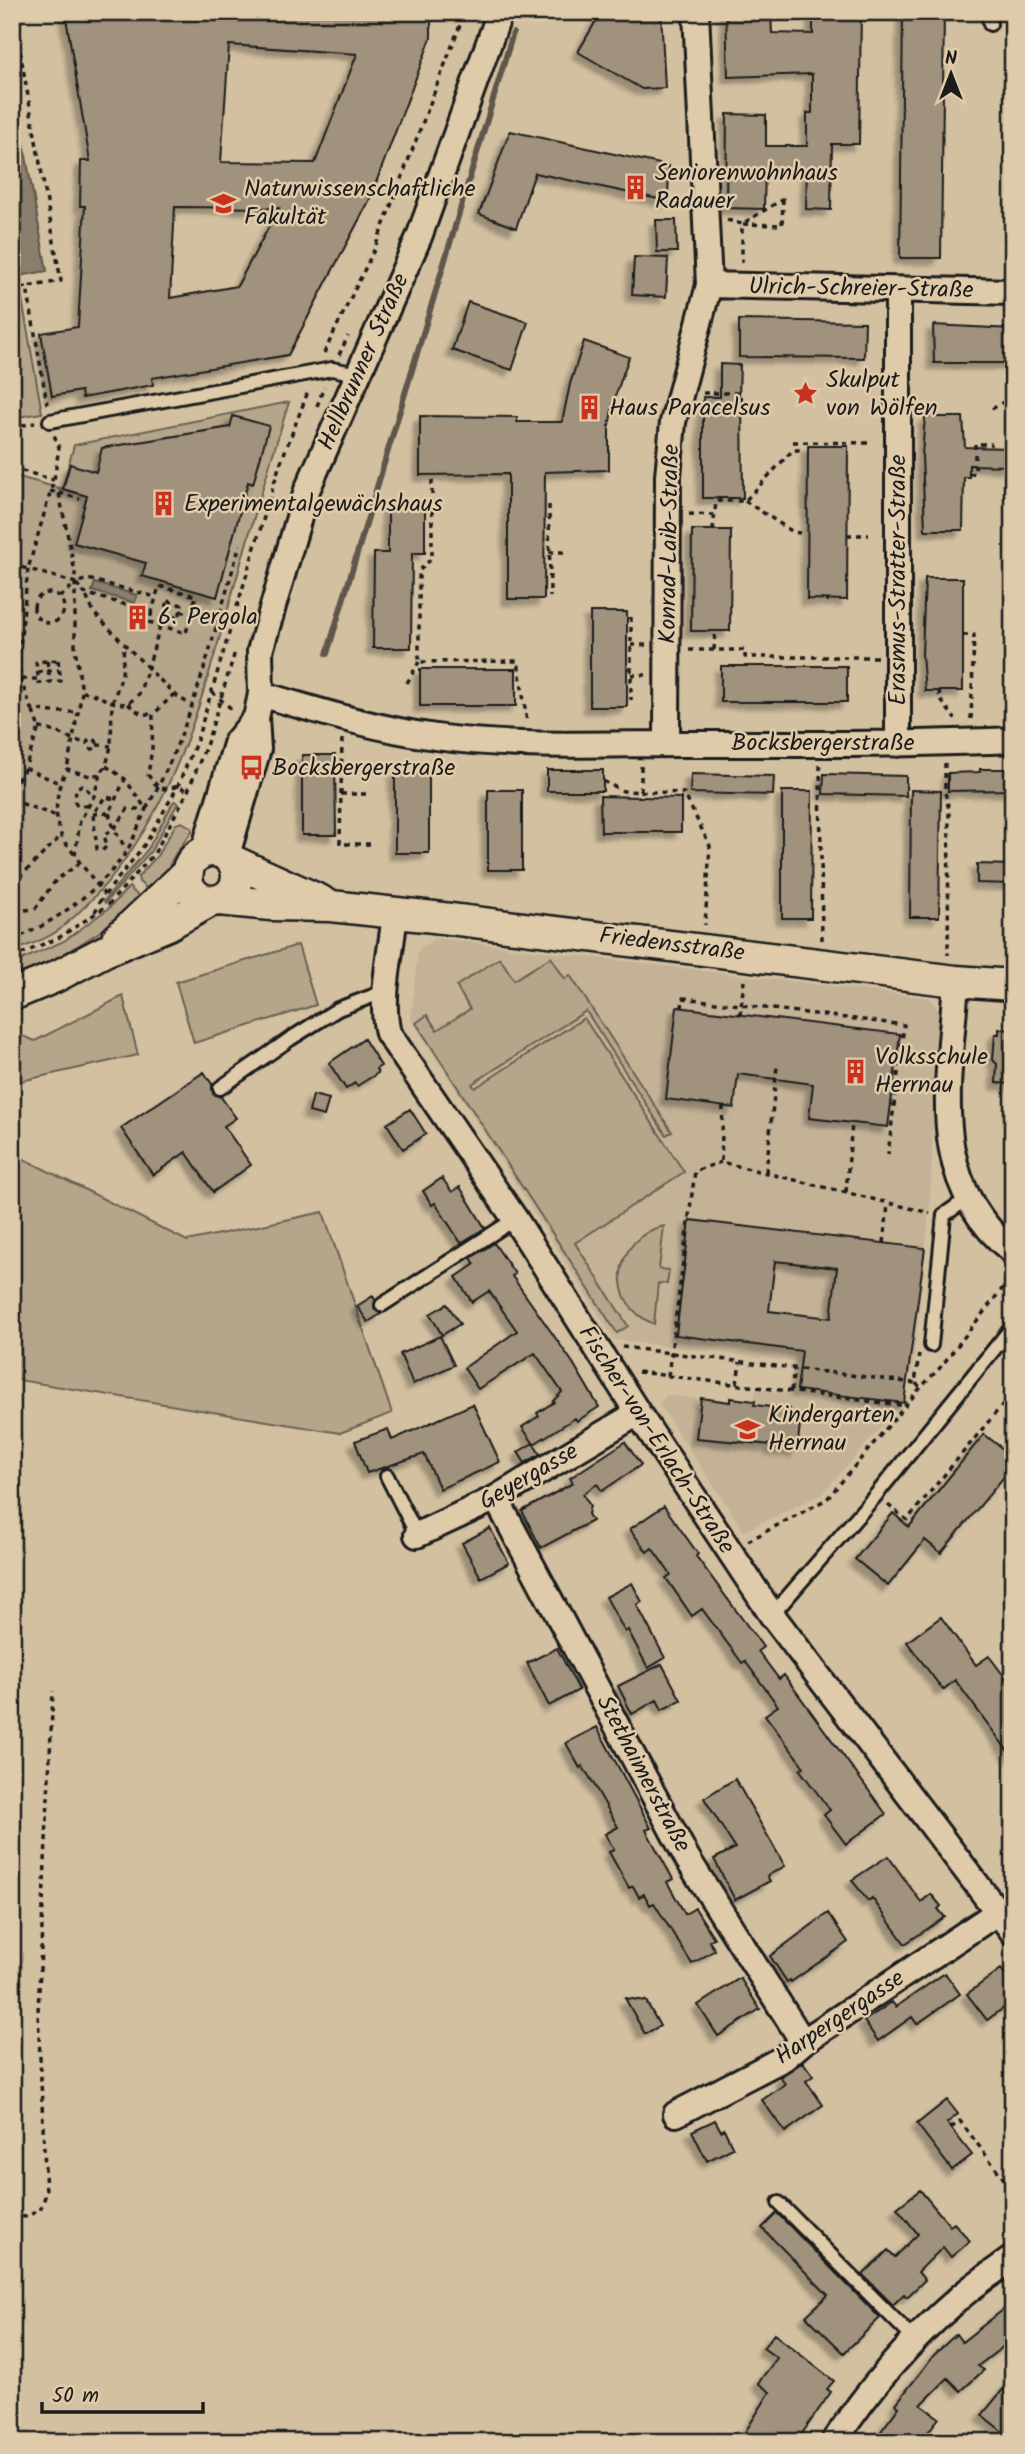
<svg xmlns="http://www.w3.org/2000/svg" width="1025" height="2454" font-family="Kalam,sans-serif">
  <defs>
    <filter id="shadow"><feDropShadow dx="-6" dy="6" stdDeviation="2" flood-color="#0004"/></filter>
  </defs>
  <rect width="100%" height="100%" fill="#d3c0a1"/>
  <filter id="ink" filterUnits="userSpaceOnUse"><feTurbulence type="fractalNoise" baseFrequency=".0143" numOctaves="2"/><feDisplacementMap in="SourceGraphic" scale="14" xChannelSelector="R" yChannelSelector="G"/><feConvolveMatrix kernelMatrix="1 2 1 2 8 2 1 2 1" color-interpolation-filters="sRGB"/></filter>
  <g filter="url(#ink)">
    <path fill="#c4b296" d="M435 938 929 998 938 1010 930 1204 912 1376 615 1340 411 1019 418 951Z
      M756 1389 899 1407 822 1494 744 1531 659 1404 666 1395 729 1402 730 1398 754 1400Z"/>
    <path fill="#b5a58a" stroke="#686053" stroke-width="2" d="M21 293 42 413 12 418V295Z
      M289 402C268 469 248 537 229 605 194 727 162 846 60 929 47 940 27 945 12 952V475L62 489 74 445Z
      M174 801 178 803 151 851 105 903 104 901 148 849Z
      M182 822 192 828V831C181 848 168 858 167 879L149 890 139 882 138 877 157 856 176 824Z
      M129 887 140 898 141 904C99 933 58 960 12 981V964L64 941 109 908Z
      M298 945 316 1005 194 1043 176 982Z
      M551 957 565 979 570 975 672 1132 666 1135 586 1011 472 1084 475 1088 584 1018 684 1172 575 1243 628 1326 617 1333 416 1023 427 1015 437 1030 470 1009 456 986 500 958 514 980Z
      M123 996 138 1055 12 1083V1040L20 1035 35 1041Z
      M12 1153 187 1241 323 1212 392 1413 340 1433 12 1379Z
      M664 1226 659 1269 669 1270 667 1284 658 1283 654 1324C604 1304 613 1237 664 1226Z"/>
    <path fill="#8a7e6c" stroke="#5e574c" stroke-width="2" d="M12 79 47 271 19 276 18 273 12 274Z
      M95 583 137 595 135 603 92 591Z"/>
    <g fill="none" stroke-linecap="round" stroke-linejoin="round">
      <path stroke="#5e574c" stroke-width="6" d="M327 654 513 33"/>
    </g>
    <path fill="#a0927c" stroke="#1c1c1c" stroke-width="2" fill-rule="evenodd" filter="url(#shadow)" d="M65 12H431V38L369 201 288 355 152 378 153 385 82 398 81 391 52 396 41 333 78 327 85 206H80L81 161H90ZM229 45 357 54 315 163 221 162ZM175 207 279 208 237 286 170 298Z
      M661 12 665 88 642 89 578 52 600 14Z
      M726 12H771L772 33 813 34V12H861L859 144H832L831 210 806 209 807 170 765 169 764 209 726 208 727 114 766 115V146H807V113H812V74L728 77Z
      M903 12H944L941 258H900Z
      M510 131 669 166 668 201 535 173 516 228 479 214Z
      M656 220H676L677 252H657Z
      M634 257 668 258 666 297 632 295Z
      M468 302 528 322 512 370 452 350Z
      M739 320 865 322 864 358 739 357Z
      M933 325 1013 329V363H934Z
      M584 341 629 357 614 400 609 426V470L545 472 544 599H508V474L420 475V416L517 417V422H562L570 384Z
      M720 364 740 365 739 397H742L743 498H703V397H720Z
      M233 416 269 426 253 484 248 482 217 597 142 576 146 563 74 543 87 496 63 489 70 464 96 472 102 448 230 427Z
      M925 417H963L965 447 1013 448V466L969 465V477H964L963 530H925L922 455Z
      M808 446H848L847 600 807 599Z
      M388 504 425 505V553H412L411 648H373L374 553H388Z
      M692 530H731L730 631H691Z
      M925 578H963V691H925L922 654Z
      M590 612H627V707H590Z
      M721 666H847V702H721Z
      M420 669H516V706H420Z
      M302 755H335L336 835H302Z
      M980 769H1013V790L948 791V773L980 772Z
      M547 770H603V791H547Z
      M395 772H429V853H395Z
      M691 774 774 776 773 795 690 793Z
      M824 774 906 776V796L823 794Z
      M488 790H522V870H488Z
      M911 790 941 791 939 917H910Z
      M782 791H812L811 918H782Z
      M600 796 681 798V832H601Z
      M977 864 1013 865V884L977 883Z
      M677 1007 900 1034 888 1127 809 1118 813 1084 776 1079 738 1074 734 1108 666 1099Z
      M999 1029 1013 1030V1084L996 1083 997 1064 993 1060 995 1034H999Z
      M364 1039 381 1066 376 1069 378 1073 357 1086 355 1083 346 1089 329 1063Z
      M204 1072 212 1084 213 1094 221 1097 236 1118 224 1126 251 1165 213 1192 186 1152 153 1175 121 1128Z
      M313 1095 329 1099 324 1116 309 1112Z
      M410 1109 426 1134 403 1149 387 1124Z
      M442 1178 452 1192 460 1187 485 1228 461 1243 435 1203 432 1205 423 1191Z
      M690 1220 925 1248 904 1403 797 1390 802 1351 676 1335ZM775 1261 837 1268 831 1318 769 1311Z
      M494 1243 515 1274 512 1276 573 1363 599 1407 577 1421 575 1418 534 1444 522 1427 539 1416 537 1413 554 1402 553 1401 562 1392 535 1353 478 1389 464 1368 517 1331 489 1291 472 1302 456 1277 475 1264 471 1258Z
      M373 1296 375 1300 374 1309 381 1314 368 1322 357 1306Z
      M447 1304 460 1324 442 1335 430 1314Z
      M440 1336 454 1365 413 1384 400 1354Z
      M701 1398 730 1402V1398L755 1401 754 1405 790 1409 789 1423 800 1424 797 1451 772 1448V1445L696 1438Z
      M473 1404 500 1462 440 1489 424 1454 367 1473 355 1441 388 1429 392 1440Z
      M984 1434 1013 1457V1466L941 1553 925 1540 888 1586 855 1559 893 1513 909 1527Z
      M625 1442 641 1465 602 1491 597 1484 583 1494 590 1506 588 1514 592 1521 541 1548 522 1511 573 1483 570 1478Z
      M533 1443 540 1454 525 1463 518 1452Z
      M664 1506 698 1554 696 1556 763 1647 758 1651 779 1679 784 1675 886 1814 846 1844 824 1815 830 1810 800 1770 804 1767 765 1715 778 1706 745 1661 742 1663 702 1609 692 1616 666 1578 671 1575 652 1548 647 1552 630 1529Z
      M490 1528 509 1563 481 1578 462 1543Z
      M632 1583 642 1602 637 1605 665 1658 648 1668 628 1630 625 1632 606 1597Z
      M941 1617 976 1665 989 1656 1013 1688V1758L955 1680 943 1690 907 1642Z
      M557 1648 579 1690 549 1706 527 1663Z
      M662 1664 681 1700 662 1710 657 1700 632 1714 618 1686Z
      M597 1727 651 1828 646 1830 673 1879 667 1882 685 1914 695 1908 714 1938 709 1941 715 1950 692 1964 654 1903 650 1905 644 1894 639 1897 633 1886 629 1888 609 1852 614 1850 605 1834 618 1827 589 1776 582 1766 580 1768 566 1743Z
      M735 1779 785 1866 767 1876 770 1881 735 1900 714 1859 735 1848 704 1798Z
      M888 1856 921 1902 931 1894 941 1906 938 1909 945 1917 905 1944 872 1898 868 1901 852 1880Z
      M828 1913 848 1942 791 1982 790 1980 787 1982 770 1956Z
      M1001 1969 1013 1984V2001L987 2020 967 1994Z
      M945 1973 960 1994 917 2024 912 2017 878 2041 864 2021 892 2002 896 2007Z
      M740 1978 760 2009 718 2036 698 2005Z
      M625 1998 646 2001 660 2026 645 2034Z
      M803 2062 813 2076 806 2081 823 2105 785 2132 762 2100 785 2084 780 2077Z
      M947 2100 958 2114 947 2123 972 2155 952 2170 917 2124Z
      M715 2120 721 2131 724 2129 733 2148 707 2161 692 2131Z
      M920 2190 950 2226 954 2223 970 2241 951 2257 943 2247 918 2272 925 2280 907 2297 904 2294 893 2305 863 2275 888 2250 895 2257 918 2234 897 2208Z
      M777 2213 880 2318 844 2353 806 2316 828 2295 762 2228Z
      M1013 2302V2339L978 2366 984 2370 961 2391 948 2378 921 2405 939 2418 920 2442H873L899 2407 896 2404 934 2355 956 2334 962 2342Z
      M774 2334 834 2381 827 2389 831 2392 796 2442H739L770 2392 758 2383 777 2358 763 2348Z
      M1013 2377V2440L982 2415Z"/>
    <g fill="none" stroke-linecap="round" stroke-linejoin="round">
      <defs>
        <path id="service" d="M989 12 990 24
          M50 421 332 369 358 374
          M220 1088 290 1039 338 1009 386 991
          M382 1305 515 1219
          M931 1345 944 1215 967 1199
          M387 1476 417 1535
          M772 1615 876 1495 1013 1326
          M998 1912 1013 1901
          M779 2203 914 2339"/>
        <path id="minor" d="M709 285 1013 292
          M898 290V744
          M261 694C318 711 376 729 436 737 516 748 598 744 679 744 790 744 902 745 1013 740
          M667 744 668 476 673 422 709 285 696 12
          M203 853 237 741 256 718
          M227 855 258 749 256 718 261 694 260 651 307 490 419 237 500 12
          M395 913C392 948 379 999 388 1033L515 1219 638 1413 772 1615 1013 1932
          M956 981C950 1081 924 1180 1013 1252
          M496 1498 687 1858 803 2042
          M417 1535 496 1498 638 1413
          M676 2114 784 2058 803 2042 998 1912
          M834 2442C868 2389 910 2341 957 2300 974 2284 994 2272 1013 2258"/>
        <path id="tertiary" d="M187 876a25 25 0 1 1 50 0a25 25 0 1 1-50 0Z
          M233 861 321 901
          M219 900 271 905 331 906 434 917 956 981 1013 985
          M117 939 188 872
          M12 995 55 977 105 951 168 925 211 901"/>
      </defs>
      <use href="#service" stroke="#1c1c1c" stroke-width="18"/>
      <use href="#minor" stroke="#1c1c1c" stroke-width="30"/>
      <use href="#tertiary" stroke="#1c1c1c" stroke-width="35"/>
      <path stroke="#1c1c1c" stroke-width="3.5" stroke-dasharray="5 5" stroke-linecap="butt" d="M13 12 61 281 27 287
        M783 199 782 225 742 224Z
        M727 220 742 224V263
        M12 289 27 287 47 404
        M324 353 374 250 465 12
        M339 355 348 336
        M703 393H739
        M317 406 324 387
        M992 409 1005 401V369
        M12 427 35 423
        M793 442 870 443
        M12 468 54 480
        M969 474 975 473V444H992
        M432 480V558L419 571V662L518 661 527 722
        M50 491 59 493 75 572V648L82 692 67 769
        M59 493 80 499
        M745 501 793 532 800 533
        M549 505 550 597
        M689 514 716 515
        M713 530 716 501H745L793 450H800
        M847 535H869
        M549 552H565
        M12 565 28 569 54 480 59 447 54 435
        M76 583 28 569 19 656 20 679 32 709 52 712H77
        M34 608a15 15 0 1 1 30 0a15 15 0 1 1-30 0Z
        M60 597 76 583
        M168 601 182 605 179 618 164 614Z
        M827 602V600
        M181 611 217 621
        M152 612 149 622 186 633 196 596 159 586 152 612 84 593 76 583 88 579 156 597
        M631 617V700
        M160 626 148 668 174 694 153 715 152 748 148 775C158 788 161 792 178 786L188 791
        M963 635H974L971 719
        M631 645H646
        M689 650H745V657H877
        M714 650 715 631
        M58 660 61 681 39 683 36 662Z
        M47 661 50 682
        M37 672 59 670
        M631 675H646
        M12 679H38
        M407 683 419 662
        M939 691 940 699 955 719
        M82 692C102 694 105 704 128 704L139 694 148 668 94 613 85 594
        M212 692 234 711
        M174 694 192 706
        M128 704 140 713 153 715
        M39 728C57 730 69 740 87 743
        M87 744a5 5 0 1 1 10 0a5 5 0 1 1-10 0Z
        M342 739 340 844H371
        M97 745 111 746
        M945 763V792L949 810 948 955
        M820 765 822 940
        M106 766 125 779 146 809C193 728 213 633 240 545
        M641 766V798
        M25 768 59 783
        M603 781 623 791 684 793 710 846 705 925
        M12 789 25 768 39 728 32 709
        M341 794H371
        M12 800 56 816
        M87 806 77 805 75 802 76 788 82 785 94 796
        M109 813 114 829 126 849
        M93 814 109 813 125 779
        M74 854C70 848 63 842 61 835 53 815 56 787 67 769L90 776 100 774
        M105 895 75 856 80 821 94 796 100 774 106 766 111 746 112 704 122 675 124 644
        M15 911 35 909 56 880 80 863
        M95 912 100 901 146 843 178 786 197 740 279 467 309 389
        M18 937 15 895 18 879 61 836
        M12 939C51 927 107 884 128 849 135 836 140 822 146 809H128L114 829 104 835 107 846 102 851 97 849 93 814 105 797 116 799
        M12 958 60 937 107 906 154 854 188 791 207 743 235 652
        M682 1008 683 998 904 1025 888 1154
        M740 1015 744 981
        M723 1106 721 1162 930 1213
        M766 1172 777 1066
        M846 1192 852 1123
        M884 1243 888 1204
        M622 1347 915 1383
        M919 1354 915 1383 921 1387
        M638 1372 907 1406
        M668 1376 695 1171 721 1162
        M737 1384 740 1362
        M791 1391 794 1369
        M888 1505 907 1520 1013 1392
        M748 1541 827 1499 921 1387 939 1369 1013 1275
        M951 2128 960 2121 1013 2191
        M12 2215 25 2217 40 2210 46 2194 38 2012 53 1691"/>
      <use href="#service" stroke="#dfcba9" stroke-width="12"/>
      <use href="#minor" stroke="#dfcba9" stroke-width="24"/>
      <use href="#tertiary" stroke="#dfcba9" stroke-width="30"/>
    </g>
  </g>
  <defs>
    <symbol id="building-bare" viewBox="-9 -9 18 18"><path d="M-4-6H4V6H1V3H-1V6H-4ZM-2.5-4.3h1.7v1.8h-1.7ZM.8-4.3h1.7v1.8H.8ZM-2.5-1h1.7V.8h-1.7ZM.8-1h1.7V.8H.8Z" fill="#c8321e" stroke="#dfcba9" stroke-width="2.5" paint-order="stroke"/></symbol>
    <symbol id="university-bare" viewBox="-9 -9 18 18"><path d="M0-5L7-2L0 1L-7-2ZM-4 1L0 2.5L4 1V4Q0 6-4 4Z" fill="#c8321e" stroke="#dfcba9" stroke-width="2.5" paint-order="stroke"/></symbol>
    <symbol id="sight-bare" viewBox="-9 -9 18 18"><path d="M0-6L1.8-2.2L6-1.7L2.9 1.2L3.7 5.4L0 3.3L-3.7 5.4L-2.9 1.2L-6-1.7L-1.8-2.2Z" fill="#c8321e" stroke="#dfcba9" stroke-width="2.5" paint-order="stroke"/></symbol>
    <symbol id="bus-bare" viewBox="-9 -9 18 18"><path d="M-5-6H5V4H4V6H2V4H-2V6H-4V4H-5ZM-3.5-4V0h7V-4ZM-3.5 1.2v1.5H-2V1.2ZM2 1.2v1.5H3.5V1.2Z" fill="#c8321e" stroke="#dfcba9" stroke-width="2.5" paint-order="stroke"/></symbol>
    <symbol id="school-bare" viewBox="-9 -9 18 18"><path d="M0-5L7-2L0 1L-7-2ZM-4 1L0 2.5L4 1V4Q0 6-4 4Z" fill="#c8321e" stroke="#dfcba9" stroke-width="2.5" paint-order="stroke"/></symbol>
  </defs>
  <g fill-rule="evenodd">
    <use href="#building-bare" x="618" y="170" width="35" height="35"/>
    <use href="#university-bare" x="206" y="186" width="35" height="35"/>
    <use href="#sight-bare" x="788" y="376" width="35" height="35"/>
    <use href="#building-bare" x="572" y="390" width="35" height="35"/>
    <use href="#building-bare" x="146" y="486" width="35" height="35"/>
    <use href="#building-bare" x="120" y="600" width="35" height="35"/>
    <use href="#bus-bare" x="234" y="750" width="35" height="35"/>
    <use href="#building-bare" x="838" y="1054" width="35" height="35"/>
    <use href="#school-bare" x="730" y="1412" width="35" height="35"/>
  </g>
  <g text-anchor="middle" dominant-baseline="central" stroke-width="5" stroke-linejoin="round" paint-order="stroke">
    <g font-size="24" fill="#1c1c1c" stroke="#dfcba9" text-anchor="start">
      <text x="655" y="173">Seniorenwohnhaus<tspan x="655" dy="28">Radauer</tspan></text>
      <text x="244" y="189">Naturwissenschaftliche<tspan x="244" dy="28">Fakultät</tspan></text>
      <text x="826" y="380">Skulput<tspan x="826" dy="28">von Wölfen</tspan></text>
      <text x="609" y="408">Haus Paracelsus</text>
      <text x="184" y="504">Experimentalgewächshaus</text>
      <text x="158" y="617">6. Pergola</text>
      <text x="272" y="768">Bocksbergerstraße</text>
      <text x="875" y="1057">Volksschule<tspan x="875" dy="28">Herrnau</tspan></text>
      <text x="768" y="1415">Kindergarten<tspan x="768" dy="28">Herrnau</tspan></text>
    </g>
    <g font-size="24" fill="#1c1c1c" stroke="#dfcba9">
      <text transform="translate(861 289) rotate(1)">Ulrich-Schreier-Straße</text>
      <text transform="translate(364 362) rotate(-66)">Hellbrunner Straße</text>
      <text transform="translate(670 544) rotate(-89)">Konrad-Laib-Straße</text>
      <text transform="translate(898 580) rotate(-90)">Erasmus-Stratter-Straße</text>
      <text x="823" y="743">Bocksbergerstraße</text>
      <text transform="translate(672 945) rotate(7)">Friedensstraße</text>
      <text transform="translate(656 1440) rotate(57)">Fischer-von-Erlach-Straße</text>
      <text transform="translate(529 1477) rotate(-30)">Geyergasse</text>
      <text transform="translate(643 1774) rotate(62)">Stethaimerstraße</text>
      <text transform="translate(840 2018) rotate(-34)">Harpergergasse</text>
    </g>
  </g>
  <rect width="1025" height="2454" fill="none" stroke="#dfcba9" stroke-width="42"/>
  <rect x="21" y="21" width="983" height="2412" fill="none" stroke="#1c1c1c" stroke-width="2.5" filter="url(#ink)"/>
  <g transform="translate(951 74)" stroke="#dfcba9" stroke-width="5" paint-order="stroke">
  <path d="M0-5L12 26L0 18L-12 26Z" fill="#1c1c1c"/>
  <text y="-10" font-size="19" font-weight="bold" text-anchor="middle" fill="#1c1c1c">N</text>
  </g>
  <path d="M42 2402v10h161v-10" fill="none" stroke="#1c1c1c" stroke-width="3.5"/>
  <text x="52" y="2402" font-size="21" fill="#1c1c1c" stroke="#dfcba9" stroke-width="5" paint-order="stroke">50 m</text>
</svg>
